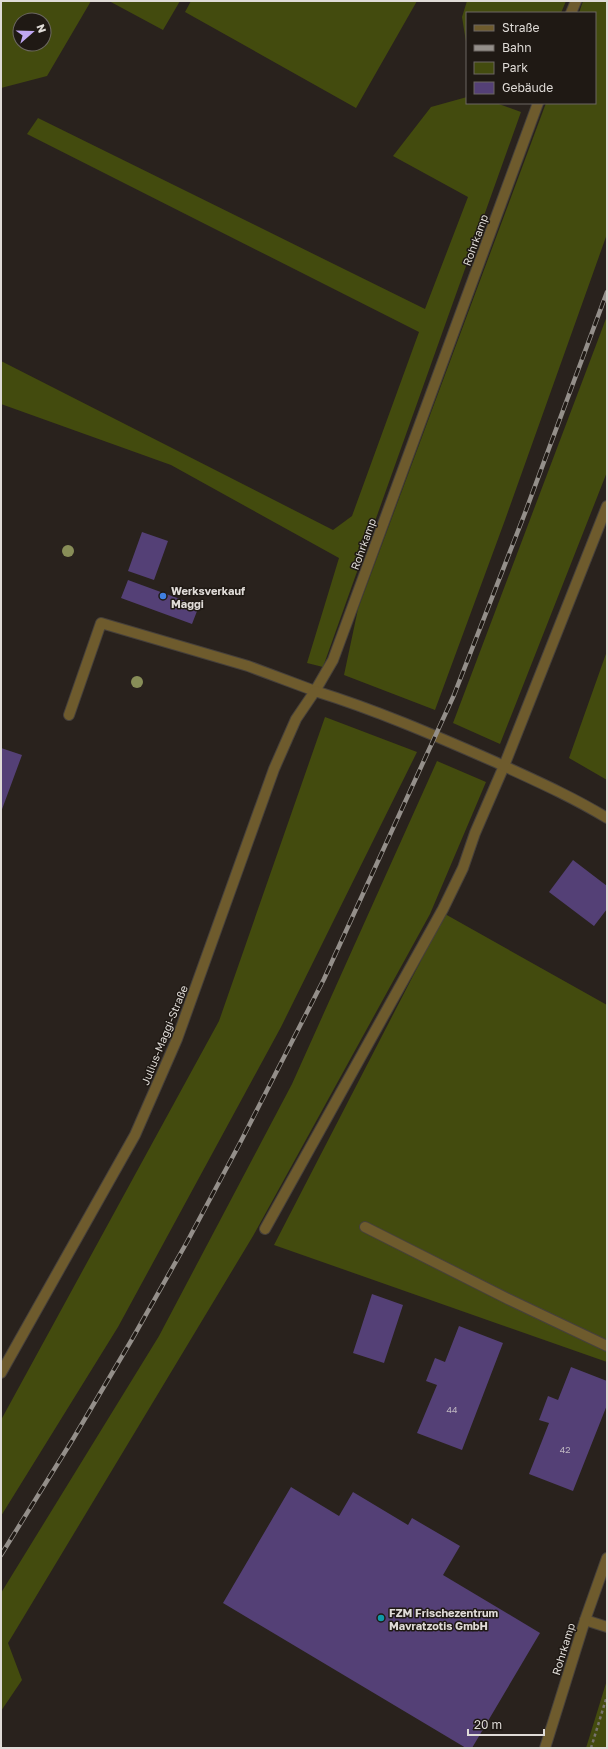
<svg xmlns="http://www.w3.org/2000/svg" width="608" height="1749" font-family="'Golos Text',sans-serif">
  <rect width="100%" height="100%" fill="#29221d"/>
  <path fill="#434b0e" fill-rule="evenodd" d="M1 1H91L47 76 1 88ZM20 20H44V44H20Z
    M109 1H180L163 30Z
    M191 1H417L356 108 185 12Z
    M467 1H566L561 13H467V48L462 17Z
    M583 1H607V234L505 520 435 710 344 675 358 609 546 103H595V13H579Z
    M467 97V103H496L521 112 323 667 307 663 339 558 171 465 1 404V361L333 530 352 516 419 332 27 134 38 118 425 309 468 197 393 156 431 107Z
    M607 316V472L500 744 453 723Z
    M607 651V780L569 758Z
    M325 717 417 752 281 1027 118 1327 1 1516V1420L219 1021Z
    M437 761 486 782 430 914 253 1236 8 1643 22 1680 1 1711V1593L159 1336 292 1084Z
    M445 914 607 1005V1362L274 1245Z
    M607 1680V1748H586Z"/>
  <path fill="#544076" d="M142 532 168 541 154 580 128 571Z
    M128 580 199 606 192 624 121 598Z
    M1 748 22 755 1 812Z
    M573 860 607 886V909L594 926 549 892Z
    M372 1294 403 1305 384 1363 353 1353Z
    M459 1326 503 1343 462 1450 417 1433 437 1385 426 1381 435 1358 445 1362Z
    M571 1367 607 1381V1405L573 1491 529 1474 549 1423 539 1420 548 1396 558 1400Z
    M291 1487 339 1516 353 1492 408 1525 412 1518 460 1546 443 1575 540 1633 472 1748H466L223 1603Z"/>
  <g fill="none" stroke-linecap="round" stroke-linejoin="round">
    <defs>
      <path id="lane" d="M571 13 576 1
        M69 715 101 623 248 666 315 691 333 660 538 103
        M365 1227 508 1299 607 1346
        M265 1229 443 909 463 868 475 833 504 766
        M585 1620 607 1627"/>
      <path id="street" d="M504 766 607 506
        M1 1373 135 1135 177 1039 274 769 296 719 315 691C376 710 434 735 493 761 532 779 571 796 607 818
        M545 1748 585 1620 607 1558"/>
    </defs>
    <use href="#lane" stroke="#46403b" stroke-width="12"/>
    <use href="#street" stroke="#46403b" stroke-width="12"/>
    <path stroke="#77726d" stroke-width="2.5" stroke-dasharray="3 3" stroke-linecap="butt" d="M591 1748 607 1696"/>
    <use href="#lane" stroke="#6e5b2d" stroke-width="10"/>
    <use href="#street" stroke="#6e5b2d" stroke-width="10"/>
    <defs>
      <path id="rail" d="M1 1555 73 1439 131 1341 187 1242 240 1143 324 979 454 695 525 513 607 292"/>
    </defs>
    <use href="#rail" stroke="#948f8a" stroke-width="4.5"/>
    <use href="#rail" stroke="#1f1914" stroke-width="3" stroke-dasharray="9" stroke-linecap="butt"/>
  </g>
  <g fill="#888e58">
    <circle cx="68" cy="551" r="6"/>
    <circle cx="137" cy="682" r="6"/>
  </g>
  <circle fill="#3f7fe0" stroke="#1f1914" stroke-width="1.5" cx="163" cy="596" r="4"/>
  <circle fill="#0f9aa8" stroke="#1f1914" stroke-width="1.5" cx="381" cy="1618" r="4"/>
  <g text-anchor="middle" dominant-baseline="central" stroke-width="3" stroke-linejoin="round" paint-order="stroke">
    <g font-size="9" fill="#bcb4bf">
      <text x="452" y="1409">44</text>
      <text x="565" y="1449">42</text>
    </g>
    <g font-size="11" fill="#dfdbd7" stroke="#1f1914">
      <text transform="translate(475 240) rotate(-70)">Rohrkamp</text>
      <text transform="translate(363 544) rotate(-70)">Rohrkamp</text>
      <text transform="translate(164 1035) rotate(-68)">Julius-Maggi-Straße</text>
      <text transform="translate(563 1649) rotate(-73)">Rohrkamp</text>
    </g>
    <g font-size="11" font-weight="bold" fill="#dfdbd7" stroke="#1f1914" text-anchor="start">
      <text x="171" y="590">Werksverkauf<tspan x="171" dy="13">Maggi</tspan></text>
      <text x="389" y="1612">FZM Frischezentrum<tspan x="389" dy="13">Mavratzotis GmbH</tspan></text>
    </g>
  </g>
  <rect width="608" height="1749" fill="none" stroke="#dfdbd7" stroke-width="4"/>
  <rect x="466" y="12" width="130" height="92" fill="#1f1914" stroke="#6c6762"/>
  <rect x="474" y="25" width="20" height="6" fill="#6e5b2d" stroke="#6c6762"/>
  <text x="502" y="32" font-size="12" fill="#dfdbd7">Straße</text>
  <rect x="474" y="45" width="20" height="6" fill="#948f8a" stroke="#6c6762"/>
  <text x="502" y="52" font-size="12" fill="#dfdbd7">Bahn</text>
  <rect x="474" y="62" width="20" height="12" fill="#434b0e" stroke="#6c6762"/>
  <text x="502" y="72" font-size="12" fill="#dfdbd7">Park</text>
  <rect x="474" y="82" width="20" height="12" fill="#544076" stroke="#6c6762"/>
  <text x="502" y="92" font-size="12" fill="#dfdbd7">Gebäude</text>
  <g transform="translate(32 32) rotate(70)"><circle r="19" fill="#1f1914" stroke="#6c6762"/>
  <path d="M0-3L7 15L0 10L-7 15Z" fill="#c0a8f3"/>
  <text y="-6" font-size="11" font-weight="bold" text-anchor="middle" fill="#dfdbd7">N</text>
  </g>
  <path d="M468 1729v6h76v-6" fill="none" stroke="#dfdbd7" stroke-width="2"/>
  <text x="474" y="1729" font-size="12" fill="#dfdbd7" stroke="#1f1914" stroke-width="3" paint-order="stroke">20 m</text>
</svg>
